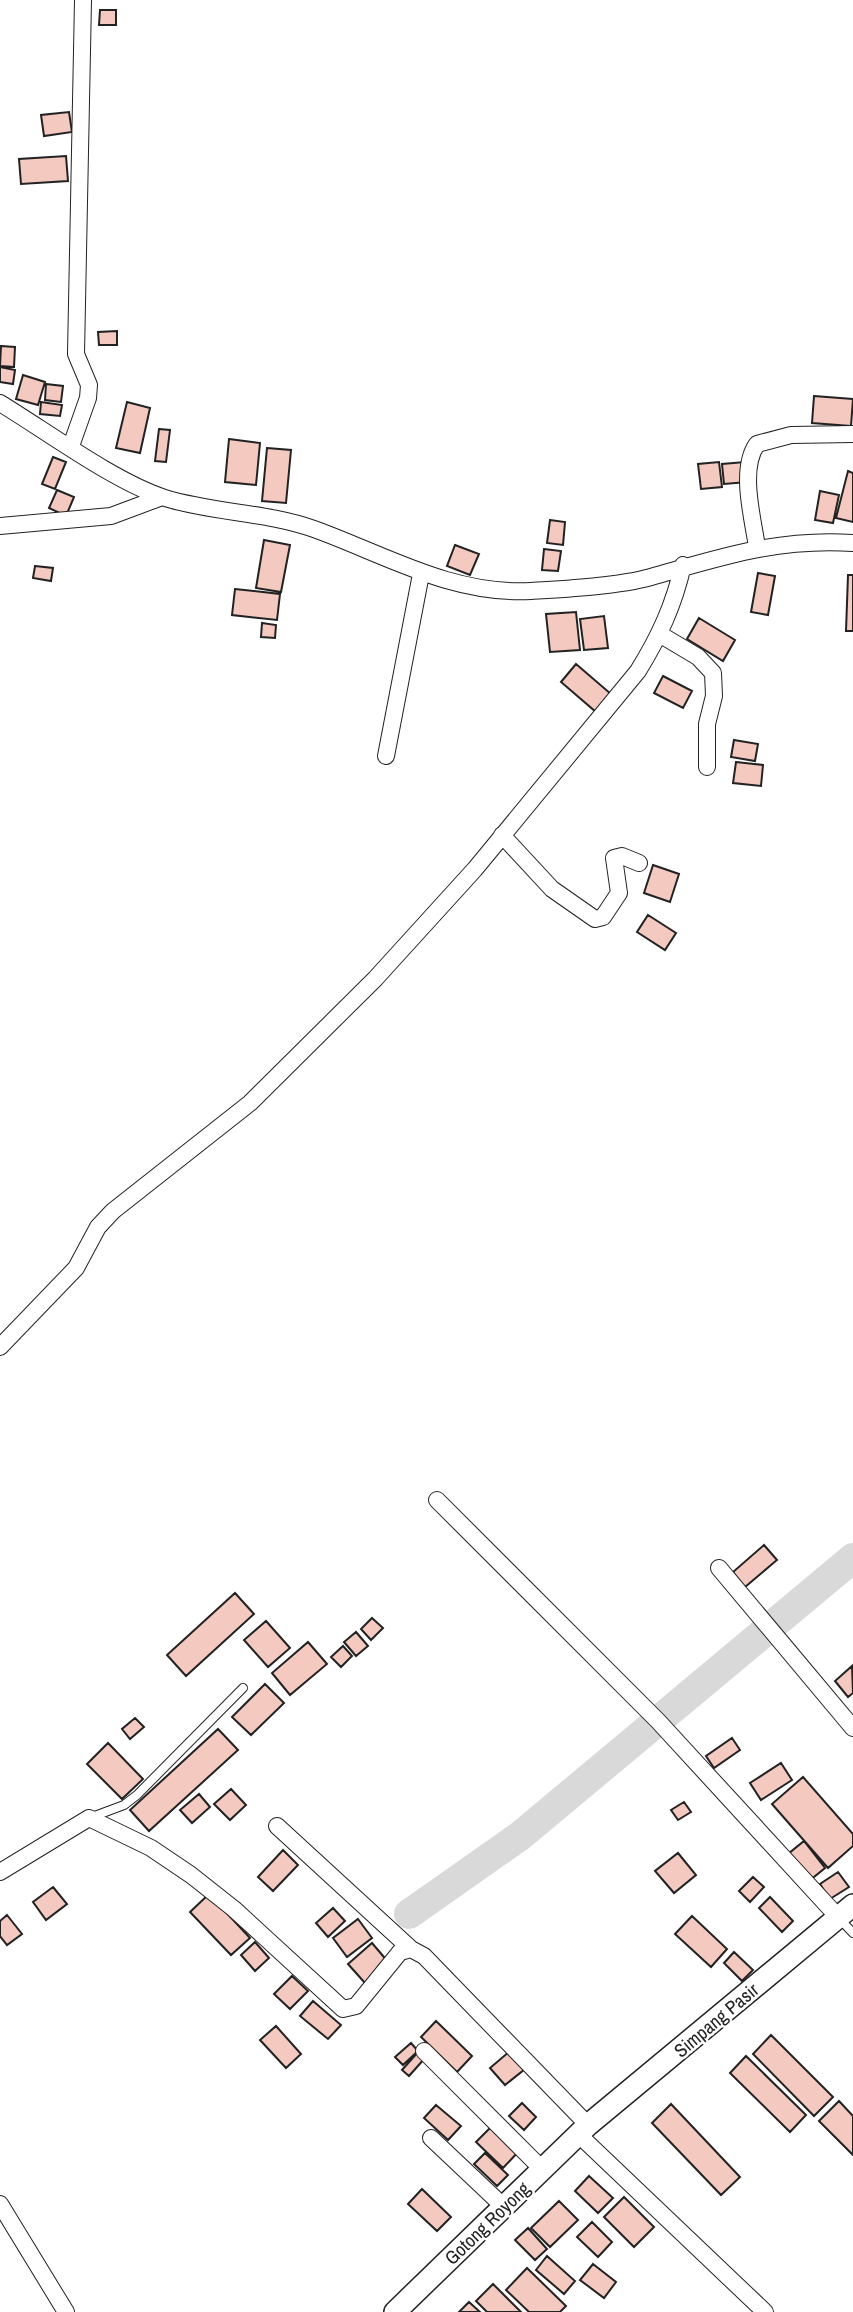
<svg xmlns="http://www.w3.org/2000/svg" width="853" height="2312" font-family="'Archivo Narrow',sans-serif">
  <rect width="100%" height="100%" fill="#fff"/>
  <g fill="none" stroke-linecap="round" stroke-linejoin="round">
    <path stroke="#d9d9d9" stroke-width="30" d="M409 1914 520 1836 853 1558"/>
  </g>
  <path fill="#f3c9c0" stroke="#222" stroke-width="2" d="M100 10H116V25H99Z
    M69 112 72 132 44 136 41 115Z
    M66 156 68 181 21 184 19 159Z
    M117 331V345H99L98 332Z
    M1 346 15 347 14 367 0 366Z
    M0 367 15 370 13 384 0 382Z
    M23 375 45 382 38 405 16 399Z
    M46 384 63 386 61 402 45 400Z
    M814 396 853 399 851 426 812 423Z
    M41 402 62 405 60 416 40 414Z
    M127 402 150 408 140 453 116 448Z
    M159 429 170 430 166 462 155 461Z
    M229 439 260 443 256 485 225 482Z
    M267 448 291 450 286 503 262 501Z
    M53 457 66 462 55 489 42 484Z
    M719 462 722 487 701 489 698 464Z
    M745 462 747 482 724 484 722 464Z
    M848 471 853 473V522L836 518Z
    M57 490 74 497 66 516 49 508Z
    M820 491 839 495 833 523 815 520Z
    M550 520 565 522 563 545 547 543Z
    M264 540 290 545 281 592 256 588Z
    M455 545 479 554 470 575 447 566Z
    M544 549 561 551 558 571 542 570Z
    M35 566 53 568 51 581 33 578Z
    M758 573 775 576 768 615 751 612Z
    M848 575H853V631H846Z
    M235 589 280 594 277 620 232 615Z
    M576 612 580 650 550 652 546 614Z
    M604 616 608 648 584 650 580 619Z
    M699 618 735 640 723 661 687 639Z
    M262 623 276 625 275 638 261 637Z
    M576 664 611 694 596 712 561 682Z
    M663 676 692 691 683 708 654 693Z
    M734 740 758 744 755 761 731 757Z
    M736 762 763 765 761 786 733 783Z
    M653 865 679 874 670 902 644 893Z
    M648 915 676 933 665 950 637 932Z
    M764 1545 777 1560 745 1587 733 1572Z
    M235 1593 254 1614 186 1676 167 1655Z
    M372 1618 383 1628 371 1640 361 1629Z
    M266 1621 290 1648 268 1667 244 1640Z
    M356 1632 368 1646 356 1656 344 1642Z
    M308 1642 327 1664 290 1695 272 1673Z
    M343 1646 352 1656 341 1667 331 1657Z
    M852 1666 853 1693 848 1697 835 1681Z
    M265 1684 284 1703 251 1735 232 1717Z
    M135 1718 144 1727 130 1739 122 1729Z
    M218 1729 238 1750 149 1831 130 1810Z
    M732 1738 740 1750 714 1768 706 1756Z
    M108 1743 143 1779 122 1799 87 1764Z
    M781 1763 792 1780 761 1800 750 1783Z
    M803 1777 853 1834V1846L828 1868 772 1804Z
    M231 1789 246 1805 230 1820 214 1804Z
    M199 1794 210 1807 192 1823 180 1810Z
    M684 1802 691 1812 678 1820 671 1810Z
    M804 1841 825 1868 809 1881 788 1854Z
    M283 1850 298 1865 273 1891 258 1877Z
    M678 1853 696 1875 674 1893 655 1871Z
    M838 1872 849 1887 830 1899 820 1884Z
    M753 1877 764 1887 750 1902 739 1891Z
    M53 1887 67 1904 46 1920 33 1902Z
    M209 1894 250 1938 231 1955 190 1912Z
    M770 1897 793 1921 782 1932 759 1908Z
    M333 1908 345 1921 328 1937 316 1923Z
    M7 1915 22 1934 7 1945 0 1936V1921Z
    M692 1916 727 1949 711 1967 675 1934Z
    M358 1919 372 1938 347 1957 333 1938Z
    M255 1942 269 1958 255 1971 241 1955Z
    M372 1943 389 1963 365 1983 348 1964Z
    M734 1952 753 1970 742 1981 724 1963Z
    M292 1976 308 1991 290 2009 274 1994Z
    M313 2001 341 2025 328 2039 300 2016Z
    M436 2021 472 2056 457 2072 421 2037Z
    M276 2026 301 2054 286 2068 260 2040Z
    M771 2035 833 2097 814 2116 753 2054Z
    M411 2043 418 2051 403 2065 395 2057Z
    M510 2051 525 2069 505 2085 490 2068Z
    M418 2052 425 2058 409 2076 402 2070Z
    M746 2056 806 2115 790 2132 730 2073Z
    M839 2101 853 2116V2155L819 2121Z
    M522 2103 536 2117 524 2130 509 2116Z
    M671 2104 740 2177 721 2195 652 2123Z
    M436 2105 461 2126 448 2140 424 2118Z
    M493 2125 520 2150 503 2168 476 2142Z
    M485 2153 508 2175 497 2186 474 2164Z
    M589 2176 613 2198 598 2213 575 2191Z
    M422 2189 451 2217 437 2231 408 2204Z
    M624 2197 654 2227 634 2247 604 2217Z
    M559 2201 578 2220 550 2247 531 2228Z
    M592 2222 612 2242 598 2257 577 2237Z
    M528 2228 547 2249 535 2260 515 2240Z
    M547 2256 575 2281 564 2294 536 2270Z
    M593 2264 616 2282 604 2298 580 2280Z
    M527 2268 566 2306 560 2312H529L506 2290Z
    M493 2284 521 2312H487L476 2301Z
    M469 2302 480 2312H459Z"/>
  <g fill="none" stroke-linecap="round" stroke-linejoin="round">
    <defs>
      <path id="lane" d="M92 1817 124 1805 137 1795 243 1688
        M838 1917 853 1933"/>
      <path id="street" d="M0 403C46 431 115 482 165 498 214 513 266 512 314 529 386 555 451 595 531 591 565 589 619 586 651 577 722 557 778 538 853 543
        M71 446 88 398 89 385 76 354 83 0
        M0 526 111 516 162 497
        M757 547C753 519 739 469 757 444L791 435 853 434
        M661 635 698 657 713 673 714 696 707 724V767
        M386 756 421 574
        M502 835 552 889 595 919 603 917 619 893 614 858 622 856 639 863
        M0 1347 76 1268 98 1227 113 1211 250 1103 375 979 475 869 638 671C659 637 674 605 683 565
        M437 1500 658 1721 838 1917
        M719 1568 853 1728
        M277 1826 411 1949
        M0 1872 89 1818 151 1848 191 1875 234 1909 343 2009 356 2006 400 1952 411 1949 424 1956 588 2125
        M424 2051 543 2170
        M578 2134 765 2312
        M431 2138 504 2207
        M0 2204 66 2312"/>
      <path id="secondary" d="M395 2312 588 2125 853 1905"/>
    </defs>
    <use href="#lane" stroke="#222" stroke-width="10"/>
    <use href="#street" stroke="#222" stroke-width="18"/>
    <use href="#secondary" stroke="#222" stroke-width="24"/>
    <use href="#lane" stroke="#fff" stroke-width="8"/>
    <use href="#street" stroke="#fff" stroke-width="16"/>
    <use href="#secondary" stroke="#fff" stroke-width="21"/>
  </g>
  <g text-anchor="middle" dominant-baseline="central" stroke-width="5" stroke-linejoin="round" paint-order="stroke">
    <g font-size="19" fill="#222" stroke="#fff">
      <text transform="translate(716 2020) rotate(-40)">Simpang Pasir</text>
      <text transform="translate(487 2223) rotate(-44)">Gotong Royong</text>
    </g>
  </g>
</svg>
